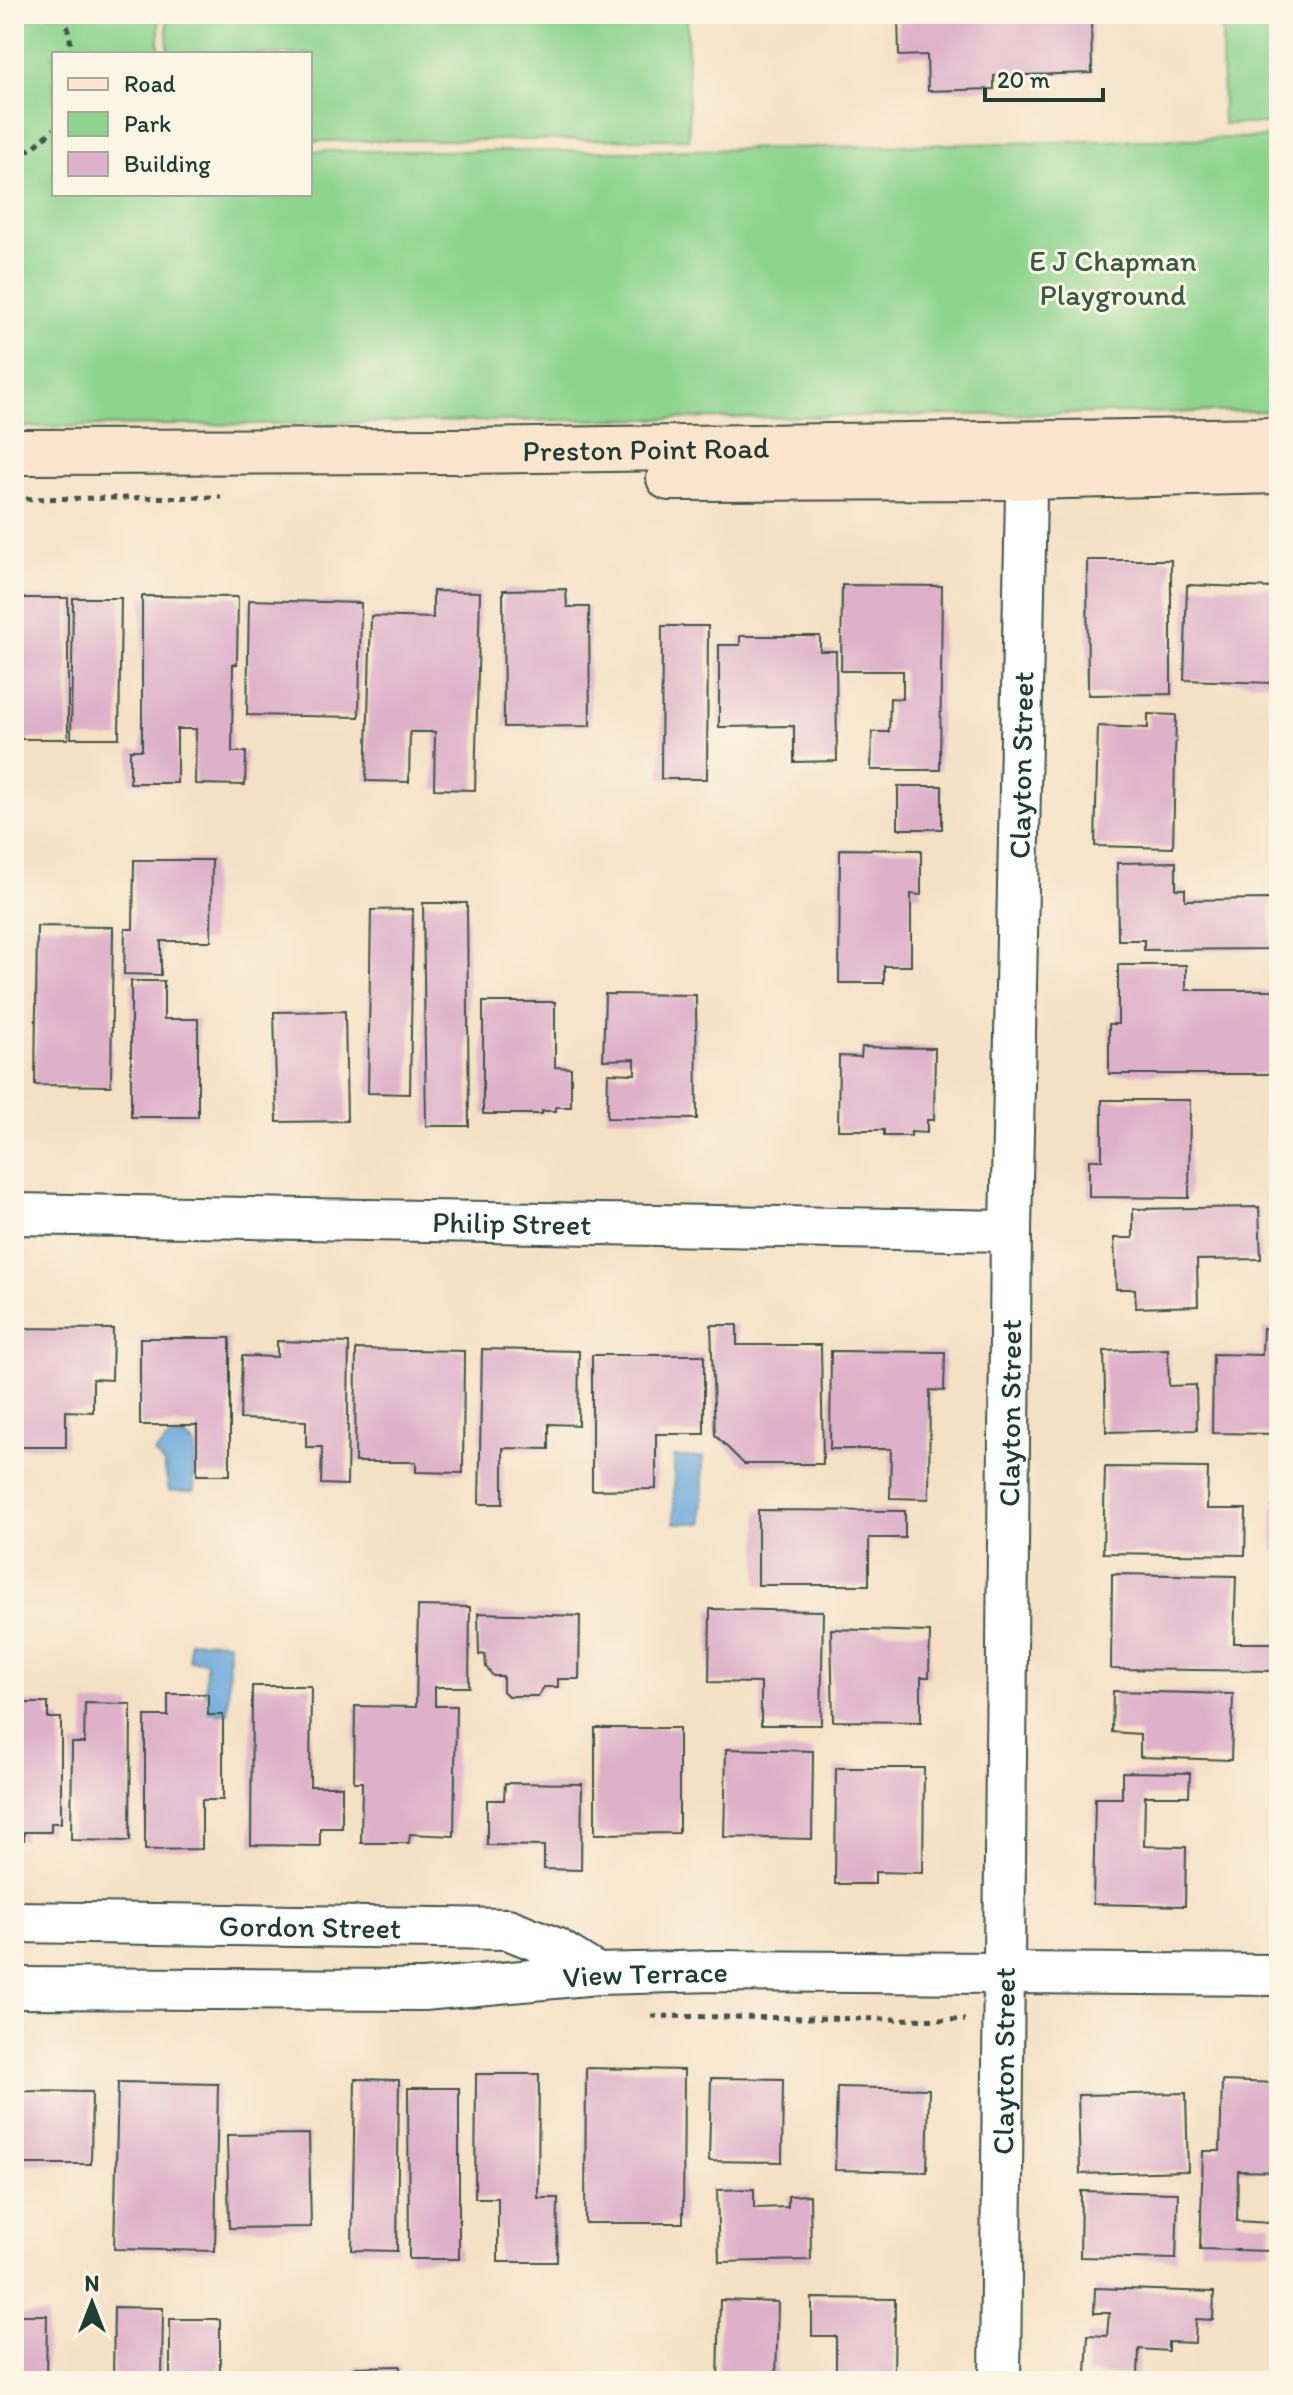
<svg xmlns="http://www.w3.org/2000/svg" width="1293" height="2395" font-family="Itim,sans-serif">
  <rect width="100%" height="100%" fill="#fcf5e5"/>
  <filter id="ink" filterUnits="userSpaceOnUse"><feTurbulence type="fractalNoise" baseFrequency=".0125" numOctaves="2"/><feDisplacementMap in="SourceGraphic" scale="16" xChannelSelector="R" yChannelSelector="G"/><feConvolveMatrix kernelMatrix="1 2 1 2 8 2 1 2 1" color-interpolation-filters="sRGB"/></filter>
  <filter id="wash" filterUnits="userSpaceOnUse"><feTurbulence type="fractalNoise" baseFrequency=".006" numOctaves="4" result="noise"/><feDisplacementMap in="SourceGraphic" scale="32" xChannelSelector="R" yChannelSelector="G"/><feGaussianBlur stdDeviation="1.8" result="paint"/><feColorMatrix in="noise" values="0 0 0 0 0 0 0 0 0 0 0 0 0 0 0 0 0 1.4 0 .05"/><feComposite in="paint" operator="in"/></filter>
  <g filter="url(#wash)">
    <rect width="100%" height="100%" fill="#f4e0c4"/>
    <path fill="#8dd48e" stroke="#568861" stroke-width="2" d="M14 14H159V54H54V194H310V151H650L1279 137V411L14 427Z
      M167 14H687L689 139 310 141V54H168Z
      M1222 14H1279V124H1223Z"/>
    <path fill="#69a7db" stroke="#447288" stroke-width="2" d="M184 1436 195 1446 194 1491H169L164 1464 154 1453 169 1438Z
      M674 1457H703V1523H674Z
      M189 1641 229 1642 228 1713H205L206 1661 189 1660Z"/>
    <g id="blocks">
      <path fill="#deb0c9" d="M898 14H1091L1092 73 994 76V89L928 91 927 55 899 56Z
        M1087 560H1171V694L1088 695Z
        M842 585 942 586 940 770H871L872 732H889L890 698 903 699V671H841Z
        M1187 585 1276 588 1272 683 1184 680Z
        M566 589 567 607H589L590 726 504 727 503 590Z
        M433 591 480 592 475 790 434 789 435 732H410L409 782 366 781 371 616 433 618Z
        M142 596 238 597 237 664H233L232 752H246L245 785 195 784 196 729H177V783H130V750H142Z
        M16 598H68V739H16Z
        M73 598H121L119 738H71Z
        M249 600 361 603 359 717 247 715Z
        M662 626H708L707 779H661Z
        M740 636H820V651H836L837 761 794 762V726L719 727V645H740Z
        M1148 714 1176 715 1173 848 1095 846 1098 726 1148 728Z
        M898 786H942V829H898Z
        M840 849 921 850V895L911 894V966H884V983H839Z
        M134 860H212L211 941H161V975L124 974 125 929H133Z
        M1176 862V889H1185V900L1270 899 1271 949 1144 950V940H1118L1117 863Z
        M423 903H467L469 1126H426Z
        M413 909 410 1094 368 1093 371 910Z
        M37 926 113 927 111 1086 35 1085Z
        M1118 965H1186V990H1278L1279 1074H1109V1024H1118Z
        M131 981H164V1019H198V1117H131Z
        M605 994 696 995 697 1119 607 1118 608 1073 635 1074V1059L603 1060Z
        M483 1002H555V1067L571 1068V1107H556V1111H542V1114H483Z
        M345 1011 347 1121 277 1122 274 1012Z
        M862 1047 935 1048 934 1120H927V1133L911 1132V1136H884V1130H838L839 1056 861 1057Z
        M1102 1100H1190L1189 1198 1089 1197V1160H1102Z
        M1259 1207 1261 1259 1197 1260 1198 1306 1136 1308 1135 1289H1116L1114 1238H1133V1209Z
        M711 1325H737V1345H821L823 1464H744L715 1435Z
        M14 1328 113 1329 112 1380 93 1379V1412L66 1411V1447H14Z
        M1263 1328 1279 1329V1434L1212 1433 1213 1354 1262 1355Z
        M140 1338H230V1475H197V1425H140Z
        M277 1341 349 1343 347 1485 321 1484 322 1447H306V1421L240 1419 242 1356 277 1357Z
        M356 1349 464 1351 463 1473 416 1472V1462H355Z
        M482 1349 579 1351 578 1425 549 1424V1449L503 1448V1504H479Z
        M1168 1349 1169 1386 1196 1385 1197 1430 1106 1432 1104 1351Z
        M831 1351 945 1352 944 1391 930 1390 929 1499 890 1498 891 1449H830Z
        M592 1355H704V1434H656V1489L592 1490Z
        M1105 1467 1208 1468 1207 1509H1246L1245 1555 1103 1553Z
        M1272 1506H1279V1550L1273 1551Z
        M758 1510 905 1511V1538H869V1585H758Z
        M1112 1574 1236 1576 1234 1643H1279V1671L1111 1669Z
        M418 1606 470 1607 469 1687H435V1706H456L454 1836 410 1834 409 1843H361L362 1782H354L355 1706 416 1707Z
        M710 1609 823 1611 821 1725H761V1683L709 1682Z
        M478 1613 580 1616 579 1679H558V1687H544L538 1696H508L503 1691V1676H493L486 1667 485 1654 479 1655Z
        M831 1629 930 1632 929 1677H921V1722L833 1721Z
        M252 1686H311L310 1786H342V1828H320V1846L251 1845Z
        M1113 1691 1233 1694 1231 1760 1140 1757V1734L1112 1732Z
        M168 1694H208V1715H223V1800H202V1849L145 1850V1716H168Z
        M14 1703H48V1718H61V1823H51V1832H24V1840H14Z
        M85 1703 131 1704 130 1841 71 1840 72 1743H84Z
        M595 1728H679V1833L595 1834Z
        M726 1749 813 1751 812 1839 724 1837Z
        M836 1768H924L923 1873 875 1872V1884H835Z
        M1122 1772 1190 1773 1189 1796H1145L1144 1846 1186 1847 1185 1906 1093 1904 1095 1798H1122Z
        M505 1783 582 1784 581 1870 544 1869V1846L487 1845V1800H504Z
        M586 2068 684 2070 683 2223H585Z
        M476 2074H539L538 2198H558L557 2262H498V2198H475Z
        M711 2078 783 2079 782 2162 709 2161Z
        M355 2079 399 2080 397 2251 352 2250Z
        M1222 2081 1279 2083V2172L1238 2171 1237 2221 1271 2223 1270 2251 1200 2249 1203 2151H1220Z
        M118 2082 218 2084 215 2251 114 2249Z
        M837 2087 929 2089 927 2172 835 2170Z
        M408 2088H459V2259H409Z
        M14 2091 92 2092 91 2164H14Z
        M1186 2093 1188 2171 1080 2174 1078 2095Z
        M309 2134 311 2227 229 2228 227 2135Z
        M754 2189V2208L788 2207V2196L810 2195 811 2260 719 2262 717 2190Z
        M1081 2191 1178 2193 1176 2259 1080 2257Z
        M1095 2288 1214 2292 1213 2320 1196 2319 1195 2343 1168 2342V2351L1139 2349 1138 2376 1086 2374 1088 2335 1107 2336 1109 2313H1094Z
        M812 2298 895 2299 894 2381H836V2336H812Z
        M720 2300 778 2302 776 2381H718Z
        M114 2307 163 2308 162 2381H113Z
        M14 2315H47L46 2381H14Z
        M170 2319H220V2381H170Z
        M400 2366V2381H355V2367Z
        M282 2377 323 2378V2381H282Z"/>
    </g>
  </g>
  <g filter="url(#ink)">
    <use href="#blocks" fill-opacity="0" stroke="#3f554a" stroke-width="2"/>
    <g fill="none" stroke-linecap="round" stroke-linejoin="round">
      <defs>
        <g id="minor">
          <path id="s1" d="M14 1214 1011 1231"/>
          <path id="s2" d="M14 1922 508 1929 555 1948 597 1974"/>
          <path id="s3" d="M14 1988 424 1990 597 1974 715 1971 1279 1975"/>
          <path id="s4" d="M1000 2381 1011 1231 1027 445"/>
        </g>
        <g id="secondary">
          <path id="s5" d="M14 452 459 451 1279 440"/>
          <path d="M669 478 1026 477 1279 471"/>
        </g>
      </defs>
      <use href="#minor" stroke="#3f554a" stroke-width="44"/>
      <use href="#secondary" stroke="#3f554a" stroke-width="48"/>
      <path stroke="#3f554a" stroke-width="5" stroke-dasharray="6 6" stroke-linecap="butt" d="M65 14 73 54
        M14 156 33 148 54 129
        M14 499 221 497
        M651 2016 965 2020"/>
      <use href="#minor" stroke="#fff" stroke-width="40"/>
      <use href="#secondary" stroke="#fbe5cf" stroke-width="44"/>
    </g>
  </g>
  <g text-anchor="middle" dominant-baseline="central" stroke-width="6" stroke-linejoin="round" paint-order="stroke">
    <g font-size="30" fill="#355b46" stroke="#fcf5e5">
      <text x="1113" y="260">E J Chapman<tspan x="1113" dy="34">Playground</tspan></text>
    </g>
    <g font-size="30" fill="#1f3d34" stroke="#fcf5e5">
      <text stroke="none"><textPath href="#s5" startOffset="632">Preston Point Road</textPath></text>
      <text stroke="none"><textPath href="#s4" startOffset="1616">Clayton Street</textPath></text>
      <text stroke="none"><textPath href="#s1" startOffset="498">Philip Street</textPath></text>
      <text stroke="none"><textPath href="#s4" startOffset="968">Clayton Street</textPath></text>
      <text stroke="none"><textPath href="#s2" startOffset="296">Gordon Street</textPath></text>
      <text stroke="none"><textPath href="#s3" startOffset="632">View Terrace</textPath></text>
      <text stroke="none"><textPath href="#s4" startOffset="320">Clayton Street</textPath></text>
    </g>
  </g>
  <rect width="1293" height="2395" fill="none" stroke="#fcf5e5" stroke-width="48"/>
  <rect x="52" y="52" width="260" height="144" fill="#fcf5e5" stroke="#a4ab9e" stroke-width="2"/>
  <rect x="68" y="78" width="40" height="12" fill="#fbe5cf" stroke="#a4ab9e" stroke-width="2"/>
  <text x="124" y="92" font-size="24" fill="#1f3d34">Road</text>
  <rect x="68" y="112" width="40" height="24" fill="#8dd48e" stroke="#a4ab9e" stroke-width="2"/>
  <text x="124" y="132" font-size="24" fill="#1f3d34">Park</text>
  <rect x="68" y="152" width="40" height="24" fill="#deb0c9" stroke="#a4ab9e" stroke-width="2"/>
  <text x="124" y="172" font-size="24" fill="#1f3d34">Building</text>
  <g transform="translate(92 2303)" stroke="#fcf5e5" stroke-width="6" paint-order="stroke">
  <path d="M0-6L14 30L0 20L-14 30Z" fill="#1f3d34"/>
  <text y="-12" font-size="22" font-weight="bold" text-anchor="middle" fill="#1f3d34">N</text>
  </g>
  <path d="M985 88v12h118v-12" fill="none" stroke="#1f3d34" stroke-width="4"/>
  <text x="997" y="88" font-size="24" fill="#1f3d34" stroke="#fcf5e5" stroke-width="6" paint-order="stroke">20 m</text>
</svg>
